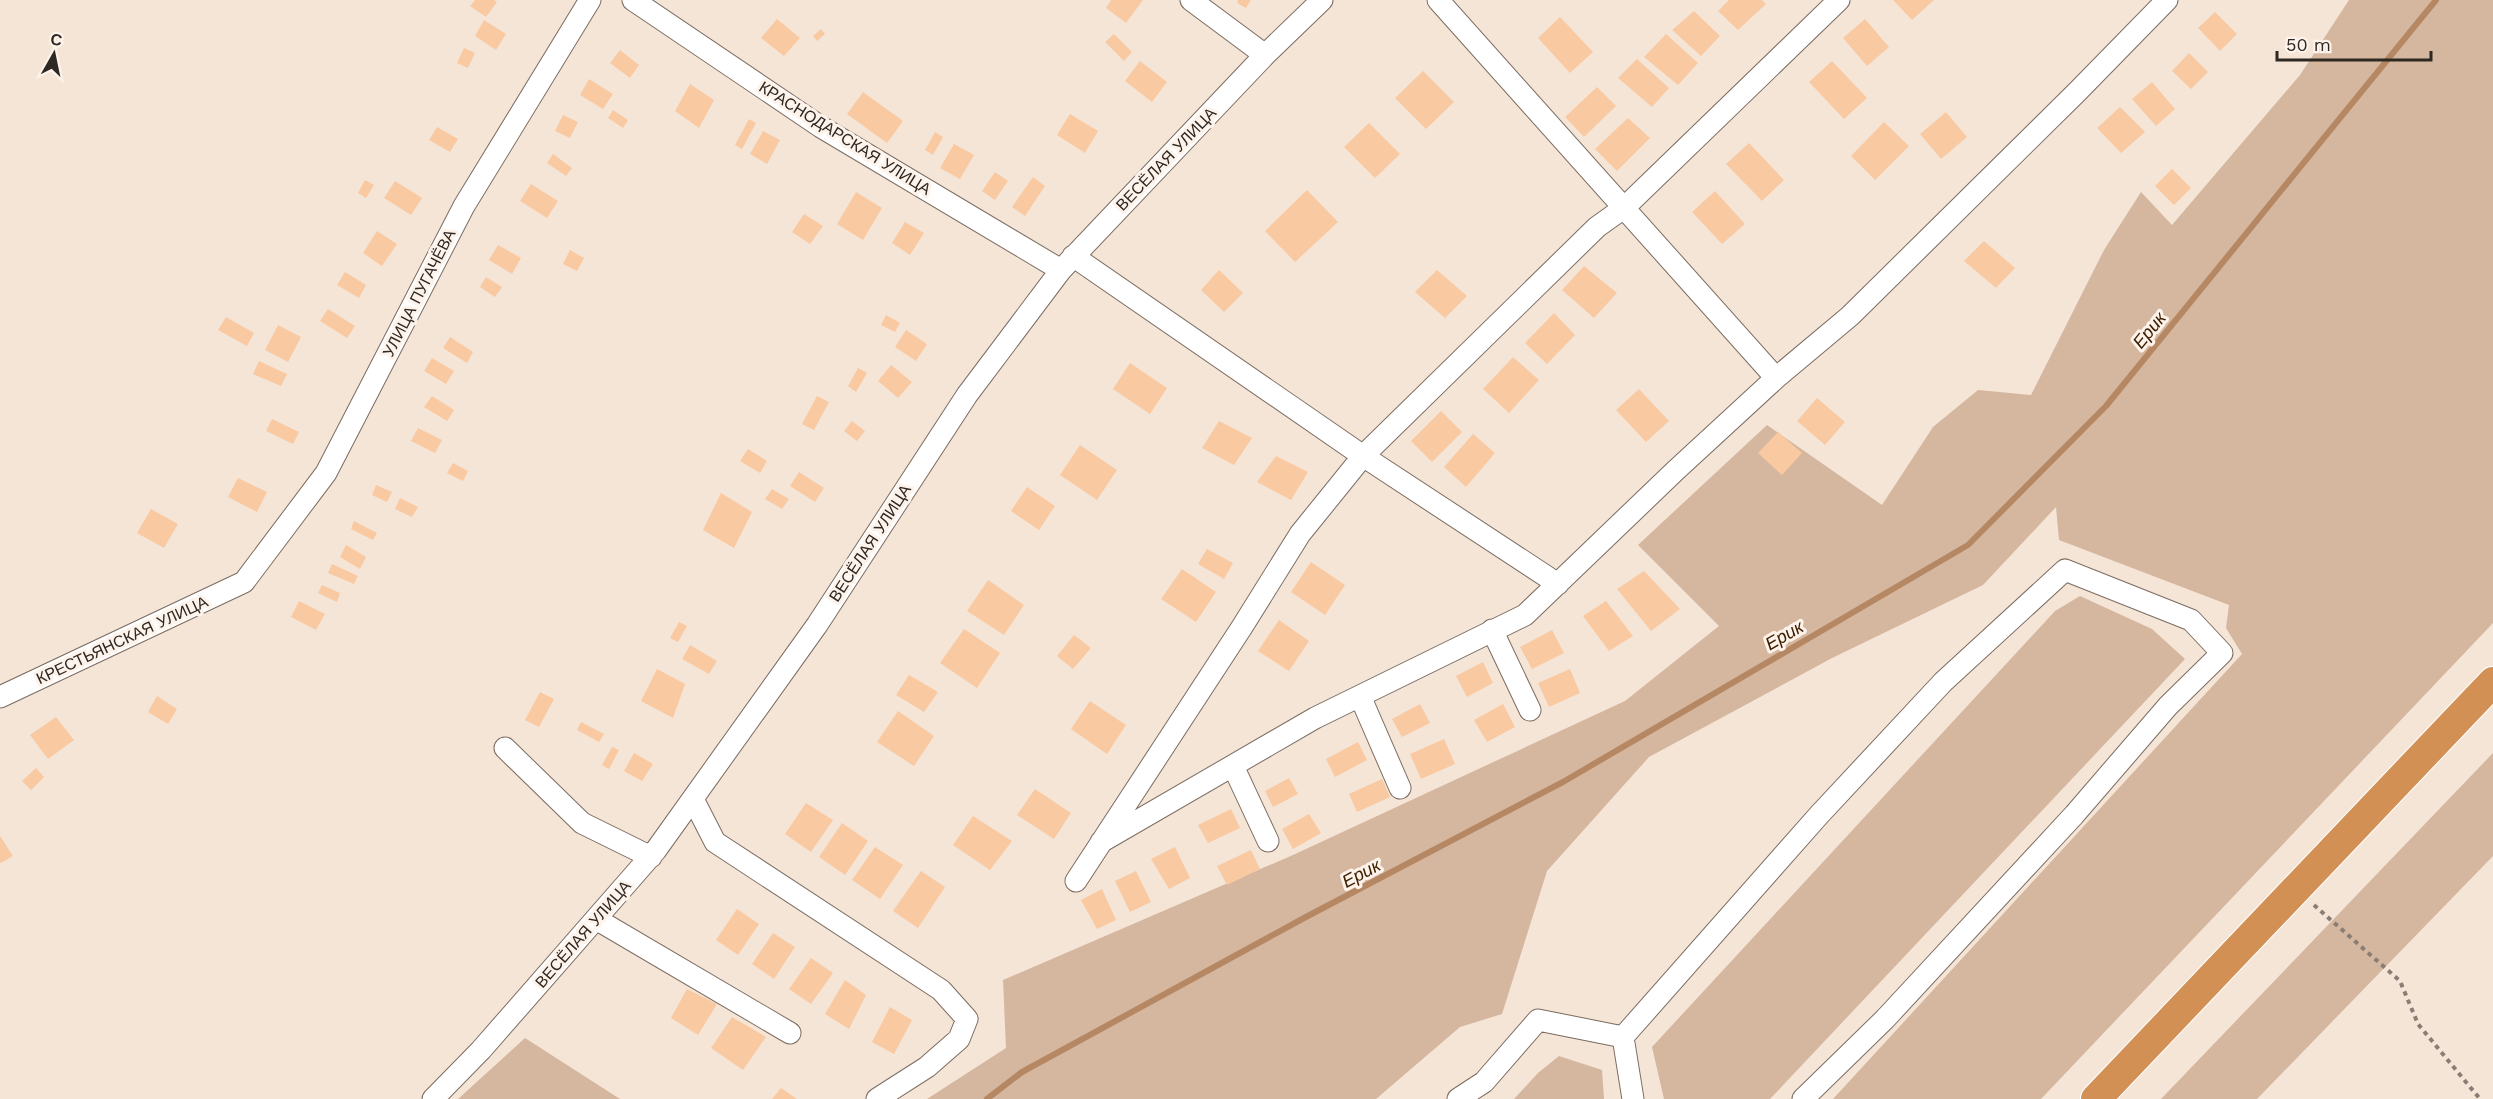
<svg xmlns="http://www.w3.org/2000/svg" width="2493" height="1099" font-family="'Work Sans',sans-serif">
  <rect width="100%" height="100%" fill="#f5e5d7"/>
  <path fill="#d5b69e" d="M2349 0H2493V623L2041 1099H1833L2242 654 2226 628 2229 605 2059 540 2056 507 1983 585 1832 658 1649 757 1547 871 1502 1014 1460 1027 1376 1099H927L1006 1048 1003 980 1293 855 1625 701 1719 626 1638 545 1767 425 1882 505 1933 427 1978 390 2031 395 2104 250 2141 192 2172 225 2300 75Z
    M2080 596 2152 629 2185 659 1770 1099H1664L1652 1047 2055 611Z
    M2493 753V856L2257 1099H2161Z
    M525 1038 620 1099H458Z
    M1559 1056 1602 1070 1604 1099H1514L1538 1073Z"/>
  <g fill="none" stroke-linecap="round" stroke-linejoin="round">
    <path stroke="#b58863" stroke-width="6" d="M987 1099 1022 1072 1304 918 1563 782 1968 545 2106 406 2436 0"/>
  </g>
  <path fill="#f9c9a2" d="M475 0H494L497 2 486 17 470 6Z
    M1111 0H1143L1126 23 1106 8Z
    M1238 0H1251L1246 8 1237 3Z
    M1729 0H1762L1766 4 1738 30 1718 11Z
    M1893 0H1934L1912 20Z
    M1694 11 1720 36 1701 56 1672 30Z
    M2215 12 2237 34 2220 51 2198 28Z
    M1560 17 1593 52 1570 73 1538 38Z
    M777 19 800 38 784 56 761 38Z
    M1865 19 1889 47 1867 66 1843 38Z
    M484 20 506 34 496 50 475 36Z
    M821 29 825 34 817 41 813 36Z
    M1114 34 1132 52 1124 61 1105 42Z
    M1666 34 1698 63 1678 85 1644 57Z
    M464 48 475 53 468 68 457 63Z
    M620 50 639 65 630 78 610 63Z
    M2189 53 2208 72 2191 89 2172 71Z
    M1637 59 1669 88 1652 107 1618 78Z
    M1140 61 1167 82 1152 102 1125 81Z
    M1832 61 1867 98 1844 119 1809 82Z
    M1423 71 1454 102 1426 129 1395 98Z
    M589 79 613 94 603 109 580 95Z
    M2152 82 2175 109 2156 126 2132 99Z
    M690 84 714 100 699 128 675 111Z
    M1597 87 1616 106 1584 137 1565 117Z
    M863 92 903 121 887 143 847 114Z
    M2120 107 2145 132 2121 153 2097 128Z
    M613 110 628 120 623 128 608 118Z
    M1946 112 1967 137 1941 159 1920 134Z
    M1070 114 1098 131 1085 153 1057 135Z
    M563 115 578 122 570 138 555 131Z
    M1628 118 1650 138 1617 171 1595 149Z
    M749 119 756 123 742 149 735 145Z
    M1884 122 1909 146 1875 180 1851 156Z
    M1369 123 1400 154 1375 178 1344 147Z
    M437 127 458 139 450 152 429 140Z
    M763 131 780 140 767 164 750 154Z
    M935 132 943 137 933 155 925 150Z
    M1749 143 1784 180 1762 201 1726 164Z
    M954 144 974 155 960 179 940 168Z
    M553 154 572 168 566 176 547 163Z
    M2172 169 2191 188 2174 205 2155 186Z
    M995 172 1008 181 995 200 982 191Z
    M1033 177 1045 186 1025 216 1012 207Z
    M365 180 374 185 366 198 358 193Z
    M395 181 422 198 411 215 384 198Z
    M531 184 558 201 547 218 520 201Z
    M1307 190 1338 222 1295 262 1265 231Z
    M1715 191 1745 224 1722 244 1692 212Z
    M856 192 882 208 863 240 837 224Z
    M804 214 823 226 810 244 792 232Z
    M905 222 924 233 910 255 892 243Z
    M377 231 397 244 382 266 363 253Z
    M1984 241 2015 268 1996 288 1964 261Z
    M498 245 521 258 512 274 489 260Z
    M570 250 584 258 577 271 563 264Z
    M1584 266 1617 293 1594 318 1562 290Z
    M1219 270 1243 293 1224 312 1201 290Z
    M1437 270 1467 296 1445 318 1415 292Z
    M345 272 366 285 359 298 337 285Z
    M486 277 502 287 495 297 480 287Z
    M328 309 355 326 347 338 320 321Z
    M1554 313 1575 335 1547 364 1525 343Z
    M886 315 900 323 895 332 881 325Z
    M226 317 254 333 247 346 218 330Z
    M278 325 301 337 288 362 265 350Z
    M906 330 927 344 916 361 895 347Z
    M450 337 473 352 467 363 443 348Z
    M1513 357 1539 380 1509 413 1483 389Z
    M432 358 454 371 446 384 424 371Z
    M259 361 287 374 281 386 253 374Z
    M1130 363 1167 388 1150 414 1113 389Z
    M891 365 912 382 898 398 878 381Z
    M858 368 867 373 856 392 848 386Z
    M1639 389 1669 421 1646 442 1616 410Z
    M432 396 454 410 447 421 424 407Z
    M817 396 829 402 814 430 802 424Z
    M1817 398 1845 422 1825 445 1797 421Z
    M1441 411 1462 432 1432 462 1411 441Z
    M272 419 299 432 293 444 266 431Z
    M852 421 865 431 857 441 844 431Z
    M1219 421 1252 438 1234 465 1202 448Z
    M418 428 442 440 435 453 411 441Z
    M1778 432 1802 453 1782 475 1758 453Z
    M1473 434 1495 453 1466 487 1444 467Z
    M1080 445 1117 470 1097 500 1060 475Z
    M748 449 767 461 760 473 740 461Z
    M1276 456 1308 472 1291 500 1257 482Z
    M453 463 468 471 463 481 447 473Z
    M799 472 824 488 815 502 790 486Z
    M238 478 267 492 257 512 228 497Z
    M376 485 392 492 387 502 372 495Z
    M1027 487 1055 506 1039 530 1011 511Z
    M772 489 789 499 782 509 765 499Z
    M721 493 752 512 734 548 703 530Z
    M400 498 418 507 412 517 395 509Z
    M151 509 178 524 164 548 137 533Z
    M354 521 377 533 373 540 351 529Z
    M346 545 366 557 360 569 340 557Z
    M1207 549 1233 563 1224 579 1198 564Z
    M1311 562 1345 585 1325 615 1291 592Z
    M332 564 358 576 354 584 328 573Z
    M1182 569 1216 592 1196 622 1161 599Z
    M1644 571 1680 609 1651 631 1617 589Z
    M988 580 1024 605 1004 635 967 611Z
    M322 585 340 593 337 602 318 593Z
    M299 601 325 614 316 630 291 617Z
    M1606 601 1633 636 1609 651 1583 616Z
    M1279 620 1309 641 1289 671 1258 651Z
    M679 622 687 626 678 642 670 638Z
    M964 629 1000 653 977 688 940 663Z
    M1552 630 1564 653 1532 669 1520 647Z
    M1074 635 1091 648 1073 669 1057 656Z
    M690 645 717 661 709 674 682 659Z
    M1483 662 1493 683 1467 697 1456 676Z
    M657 669 685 684 673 718 641 701Z
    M1570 669 1580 693 1549 707 1538 683Z
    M909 675 938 692 924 712 896 695Z
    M540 692 554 699 539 727 525 720Z
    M157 696 177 709 168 724 148 712Z
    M1090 701 1126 725 1107 754 1071 729Z
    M1420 704 1430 723 1402 737 1392 719Z
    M1503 704 1515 727 1487 742 1474 720Z
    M898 711 934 736 914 766 877 742Z
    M56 717 74 740 48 759 30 735Z
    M581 722 604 734 599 742 577 730Z
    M1444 739 1455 764 1421 779 1410 754Z
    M1358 742 1367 760 1335 777 1326 759Z
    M612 747 619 750 609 769 602 765Z
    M634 753 653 764 642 781 624 771Z
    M36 768 44 777 31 790 22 781Z
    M1289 778 1298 794 1273 807 1265 791Z
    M1382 779 1390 797 1357 812 1349 794Z
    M1035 789 1071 813 1054 839 1017 815Z
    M806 803 833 820 811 852 785 834Z
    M1231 809 1240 828 1208 843 1198 825Z
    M1309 814 1321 833 1293 849 1282 829Z
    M973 816 1012 841 990 870 953 845Z
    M842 823 868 841 845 875 819 857Z
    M0 836 13 856 1 863 0 862Z
    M875 847 903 865 880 899 852 880Z
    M1175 847 1190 878 1169 889 1151 859Z
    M1251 850 1260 869 1227 885 1217 866Z
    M921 871 945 887 918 928 893 911Z
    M1136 871 1151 902 1130 912 1115 881Z
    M1102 889 1116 920 1097 929 1081 900Z
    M737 909 759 924 738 955 716 940Z
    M773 933 795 947 774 979 752 964Z
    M811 958 833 973 811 1004 789 989Z
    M845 980 866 995 849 1029 825 1014Z
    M687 989 717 1004 698 1035 671 1018Z
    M890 1007 912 1020 894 1054 872 1042Z
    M732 1017 766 1037 743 1070 711 1048Z
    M781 1088 797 1099H772Z"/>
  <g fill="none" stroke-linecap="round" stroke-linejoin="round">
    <defs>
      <path id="minor" d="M633 0 821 127 1061 270
        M1191 0 1265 55
        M1073 256 1363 456 1558 584
        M1776 378 1850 316 2077 92 2167 0
        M1492 630 1530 710
        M1360 696 1400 788
        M0 697 244 582 326 473 464 206 590 0
        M505 748 582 823 651 857
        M1233 766 1268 841
        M693 799 715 842 941 990 967 1019 959 1039 927 1067 877 1099
        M1101 842 1315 718 1525 615 1675 471 1776 378 1438 0
        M1076 881 1242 627 1300 534 1363 456 1597 227 1625 207 1839 0
        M596 919 790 1033
        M1623 1037 1819 815 1943 682 2065 570 2191 620 2222 653 2168 706 2074 815 1885 1019 1803 1099
        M1623 1037 1633 1099
        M433 1099 481 1050 656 850 817 625 967 395 1061 270 1265 55 1322 0
        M1458 1099 1484 1082 1538 1020 1623 1037"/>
      <path id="highway" d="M2096 1099 2493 682"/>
    </defs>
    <use href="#minor" stroke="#7b6c61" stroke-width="23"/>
    <use href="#highway" stroke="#fff" stroke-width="32"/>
    <path stroke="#897e75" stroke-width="4" stroke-dasharray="4.5 4.5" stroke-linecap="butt" d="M2314 905 2400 981 2418 1024 2480 1099"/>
    <use href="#minor" stroke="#fff" stroke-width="21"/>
    <use href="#highway" stroke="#d29055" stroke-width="30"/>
  </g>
  <g text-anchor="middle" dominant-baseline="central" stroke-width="6" stroke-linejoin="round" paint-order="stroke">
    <g font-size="16" fill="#2e2823" stroke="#fdf3eb">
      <text transform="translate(845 138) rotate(32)">КРАСНОДАРСКАЯ УЛИЦА</text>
      <text transform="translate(1166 159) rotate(-46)">ВЕСЁЛАЯ УЛИЦА</text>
      <text transform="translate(419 293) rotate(-63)">УЛИЦА ПУГАЧЁВА</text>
      <text transform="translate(870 543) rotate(-57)">ВЕСЁЛАЯ УЛИЦА</text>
      <text transform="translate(122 640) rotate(-25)">КРЕСТЬЯНСКАЯ УЛИЦА</text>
      <text transform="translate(583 934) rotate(-49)">ВЕСЁЛАЯ УЛИЦА</text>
    </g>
    <g font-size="18" font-style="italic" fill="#3f2002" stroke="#fdf3eb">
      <text transform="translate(2149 330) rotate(-51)">Ерик</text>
      <text transform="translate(1784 635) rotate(-30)">Ерик</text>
      <text transform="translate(1361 873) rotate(-28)">Ерик</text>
    </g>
  </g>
  <g transform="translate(54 54) rotate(9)" stroke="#fdf3eb" stroke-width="4.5" paint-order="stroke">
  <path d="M0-4.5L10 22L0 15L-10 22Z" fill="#2e2823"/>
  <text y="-9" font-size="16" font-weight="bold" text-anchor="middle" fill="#2e2823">С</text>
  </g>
  <path d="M2277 51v9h154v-9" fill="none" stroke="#2e2823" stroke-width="3"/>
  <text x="2286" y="51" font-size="18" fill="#2e2823" stroke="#fdf3eb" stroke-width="4.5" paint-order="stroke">50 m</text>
</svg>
